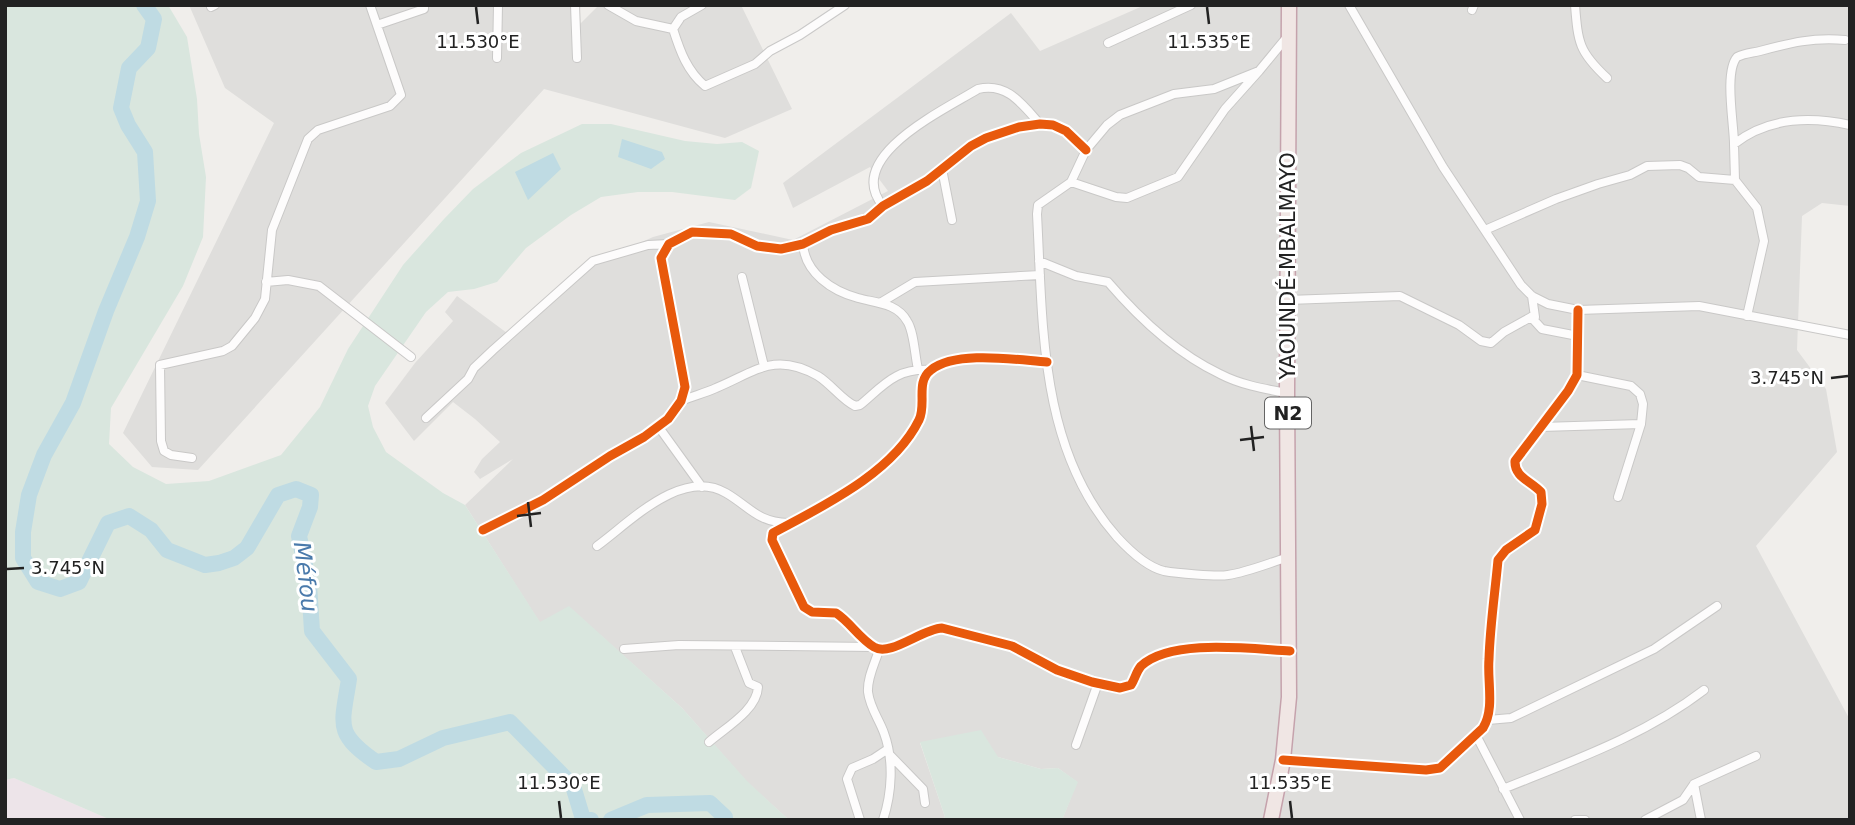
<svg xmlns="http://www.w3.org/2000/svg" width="1855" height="825" font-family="'DejaVu Sans',sans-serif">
  <rect width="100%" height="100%" fill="#f0eeeb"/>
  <path fill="#dfdedc" d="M189 5H581L574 30 599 5H741L792 109 725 138 544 89 198 470 152 467 123 433 274 123 225 88Z
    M1145 5H1850V206L1822 203 1802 216 1797 350 1826 389 1837 452 1756 546 1850 720V820H1062L1077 782 1058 768 1041 769 998 757 920 743 945 817 941 820H789L747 782 682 708 569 607 540 623 465 505 513 459 480 479 474 472 482 459 500 442 475 419 453 402 414 441 385 403 415 363 453 321 445 312 457 296 507 333 596 263 653 237 709 222 793 240 888 191 870 167 793 208 783 183 1011 13 1040 51Z"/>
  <path fill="#ede4e9" d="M14 778 111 820H5V780Z"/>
  <path fill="#d9e6de" d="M5 5H168L187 37 197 99 199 134 206 177 203 237 183 286 111 408 109 444 133 467 166 484 209 481 281 455 320 407 348 349 403 265 444 219 473 189 521 153 582 124H611L685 141 717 144 742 142 759 151 751 188 735 200 672 192H638L601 197 571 215 526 248 497 282 474 289 448 292 426 312 375 386 368 406 373 427 386 452 443 493 465 505 540 622 569 606 682 708 747 781 789 820H111L14 778 5 780Z
    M981 730 998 757 1041 769 1058 768 1078 782 1062 820H941L945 817 920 742Z"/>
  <path fill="#bfdbe3" d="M622 139 662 152 665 159 651 169 618 157Z
    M553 153 561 169 528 200 515 172Z"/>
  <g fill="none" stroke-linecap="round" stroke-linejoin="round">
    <path stroke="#bfdbe3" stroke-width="16" d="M144 5 154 19 148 48 129 68 121 108 128 125 145 152 148 201 137 237 106 311 73 403 44 455 29 495 23 532V558L38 582 60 589 79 582 108 523 129 516 151 530 167 550 205 565 219 563 234 558 247 548 278 495 296 489 311 495 310 507 299 536 309 584 312 631 349 679C342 725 334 733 376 762L399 759 443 738 510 722 573 786 583 819 591 820
      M611 820 647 805 710 803 725 817V820"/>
    <defs>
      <path id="minor" d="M575 5 577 58
        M608 5 636 21 673 29C680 51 687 71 705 86L755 64 770 51 800 35 845 5
        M1349 5 1443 167 1521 285 1532 296 1548 304 1578 310 1699 306 1850 335
        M1575 5C1578 43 1579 52 1607 78
        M211 7 215 5
        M1472 10 1474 5
        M377 25 424 9V5
        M673 29 681 17 702 5
        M1287 37 1259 71 1214 89 1174 94 1120 115 1107 125 1086 150 1071 182 1038 205 1037 214C1043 325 1039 449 1117 537 1129 550 1147 567 1164 571 1175 573 1217 577 1228 575 1248 572 1269 563 1289 557
        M1108 43 1191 5
        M497 58 498 5
        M1734 144C1734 124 1724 72 1737 57 1745 53 1752 53 1760 51 1790 43 1813 37 1845 40
        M942 169 952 220
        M1071 182 1116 197 1127 198 1178 177 1225 109 1259 71
        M883 206C842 157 946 109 978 89 1007 82 1022 104 1040 124
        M1485 230 1556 199 1598 184 1630 175 1647 166 1680 165 1688 168 1699 177 1735 180
        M803 244C805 273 832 291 858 298 876 303 897 303 907 321 914 331 915 357 918 369
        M1039 261 1076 276 1108 282C1138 317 1178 354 1220 374 1241 385 1265 389 1287 393
        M742 277 764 366
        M266 282 288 280 319 286 411 357
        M1288 300 1400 296 1459 325 1481 341 1491 343 1504 332 1531 317H1535L1532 296
        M880 303 915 282 1040 275
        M1747 316 1764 241 1757 208 1735 180 1734 144C1767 118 1809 116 1850 125
        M1531 317 1542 329 1578 336
        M1047 362C1017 360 956 350 931 370 915 382 927 404 919 420 893 473 823 506 773 533L772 540 804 607 812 612 836 613C850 622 859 638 874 647 890 657 922 629 942 628L1012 646 1057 670 1092 682 1120 688 1131 685C1135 679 1136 672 1141 666 1171 638 1251 649 1290 651
        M1577 375 1631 386 1640 394 1643 404 1641 424 1618 497
        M681 401C693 396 705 393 716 388 755 372 774 351 818 376 831 384 842 400 855 406L860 405C884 385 896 368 930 370
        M426 418 468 379 474 368 493 350 593 261 648 245 669 244
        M658 426 702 487
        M1541 427 1641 424
        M192 458 171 455 164 451 161 441 160 365 223 351 232 346 255 318 265 299 272 230 308 139 318 130 390 106 401 95 370 5
        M483 530 543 500 610 456 644 437 668 419 681 401 685 387 683 376 661 258 669 244 692 232 731 234 757 246 781 249 803 244 831 230 868 219 883 206 927 181 971 146 986 138 1019 127 1040 124 1053 125 1066 131 1086 150
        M597 546C630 522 682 467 726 493 750 507 757 522 788 523
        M624 649 679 645 874 647
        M879 650C875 663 867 678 868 692 870 708 879 719 884 733 894 760 892 793 883 820
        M1488 720 1511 718 1654 649 1717 606
        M1476 735 1520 820
        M709 742C725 728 757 710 758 687L749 683 735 647
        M1076 745 1098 683
        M889 754 923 789 925 803
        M1283 760 1426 770 1440 768 1483 728C1495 709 1487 681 1489 659 1490 626 1495 593 1498 560L1506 550 1535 530 1542 504 1541 492C1531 481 1514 477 1515 461L1568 391 1577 375 1578 310
        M1694 784 1701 820
        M1503 789C1572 761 1644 736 1704 690
        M860 820 847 779 852 768 873 759 888 749
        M1575 820H1585
        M1645 820 1683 800 1694 784 1756 756"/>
      <path id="trunk" d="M1271 820 1283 760 1289 697 1287 393 1289 5"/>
    </defs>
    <use href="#minor" stroke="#c9c8c7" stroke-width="10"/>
    <use href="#trunk" stroke="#c5a2ac" stroke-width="17"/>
    <use href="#minor" stroke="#fdfcfc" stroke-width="8"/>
    <use href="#trunk" stroke="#f0e6e4" stroke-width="14"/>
    <defs>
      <path id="cycleway" d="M1047 362C1017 360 956 350 931 370 915 382 927 404 919 420 893 473 823 506 773 533L772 540 804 607 812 612 836 613C850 622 859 638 874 647 890 657 922 629 942 628L1012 646 1057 670 1092 682 1120 688 1131 685C1135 679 1136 672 1141 666 1171 638 1251 649 1290 651
        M483 530 543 500 610 456 644 437 668 419 681 401 685 387 683 376 661 258 669 244 692 232 731 234 757 246 781 249 803 244 831 230 868 219 883 206 927 181 971 146 986 138 1019 127 1040 124 1053 125 1066 131 1086 150
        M1283 760 1426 770 1440 768 1483 728C1495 709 1487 681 1489 659 1490 626 1495 593 1498 560L1506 550 1535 530 1542 504 1541 492C1531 481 1514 477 1515 461L1568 391 1577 375 1578 310"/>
    </defs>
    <use href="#cycleway" stroke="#fff" stroke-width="13"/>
    <use href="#cycleway" stroke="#e8590c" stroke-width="9"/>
  </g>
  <path fill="none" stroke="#222" stroke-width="2.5" d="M476 7 478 24M1207 7 1209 24M1831 378 1848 376M1251 426 1254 451M1240 440 1264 437M528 502 531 527M517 516 541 513M7 569 24 568M559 801 561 818M1290 801 1292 818"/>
  <g text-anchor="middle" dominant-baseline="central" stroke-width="6" stroke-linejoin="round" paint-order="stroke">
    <rect fill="#fff" stroke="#646464" stroke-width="2" x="1265" y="397.5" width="46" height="31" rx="5"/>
    <g font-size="19" font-weight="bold" fill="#222">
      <text x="1288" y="413">N2</text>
    </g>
    <g font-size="21" fill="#222" stroke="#fff">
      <text transform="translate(1288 266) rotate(-90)">YAOUNDÉ-MBALMAYO</text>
    </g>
    <g font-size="23" font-style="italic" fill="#4a7aab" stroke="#fff">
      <text transform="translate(306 577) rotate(83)">Méfou</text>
    </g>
  </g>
  <g font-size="18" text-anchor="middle" fill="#222" stroke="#fff" stroke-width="6" stroke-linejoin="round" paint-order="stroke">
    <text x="478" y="48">11.530°E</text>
    <text x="1209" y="48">11.535°E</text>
    <text x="1787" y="384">3.745°N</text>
    <text x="68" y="574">3.745°N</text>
    <text x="559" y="789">11.530°E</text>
    <text x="1290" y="789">11.535°E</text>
  </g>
  <rect width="1855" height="825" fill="none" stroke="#222222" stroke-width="14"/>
</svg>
